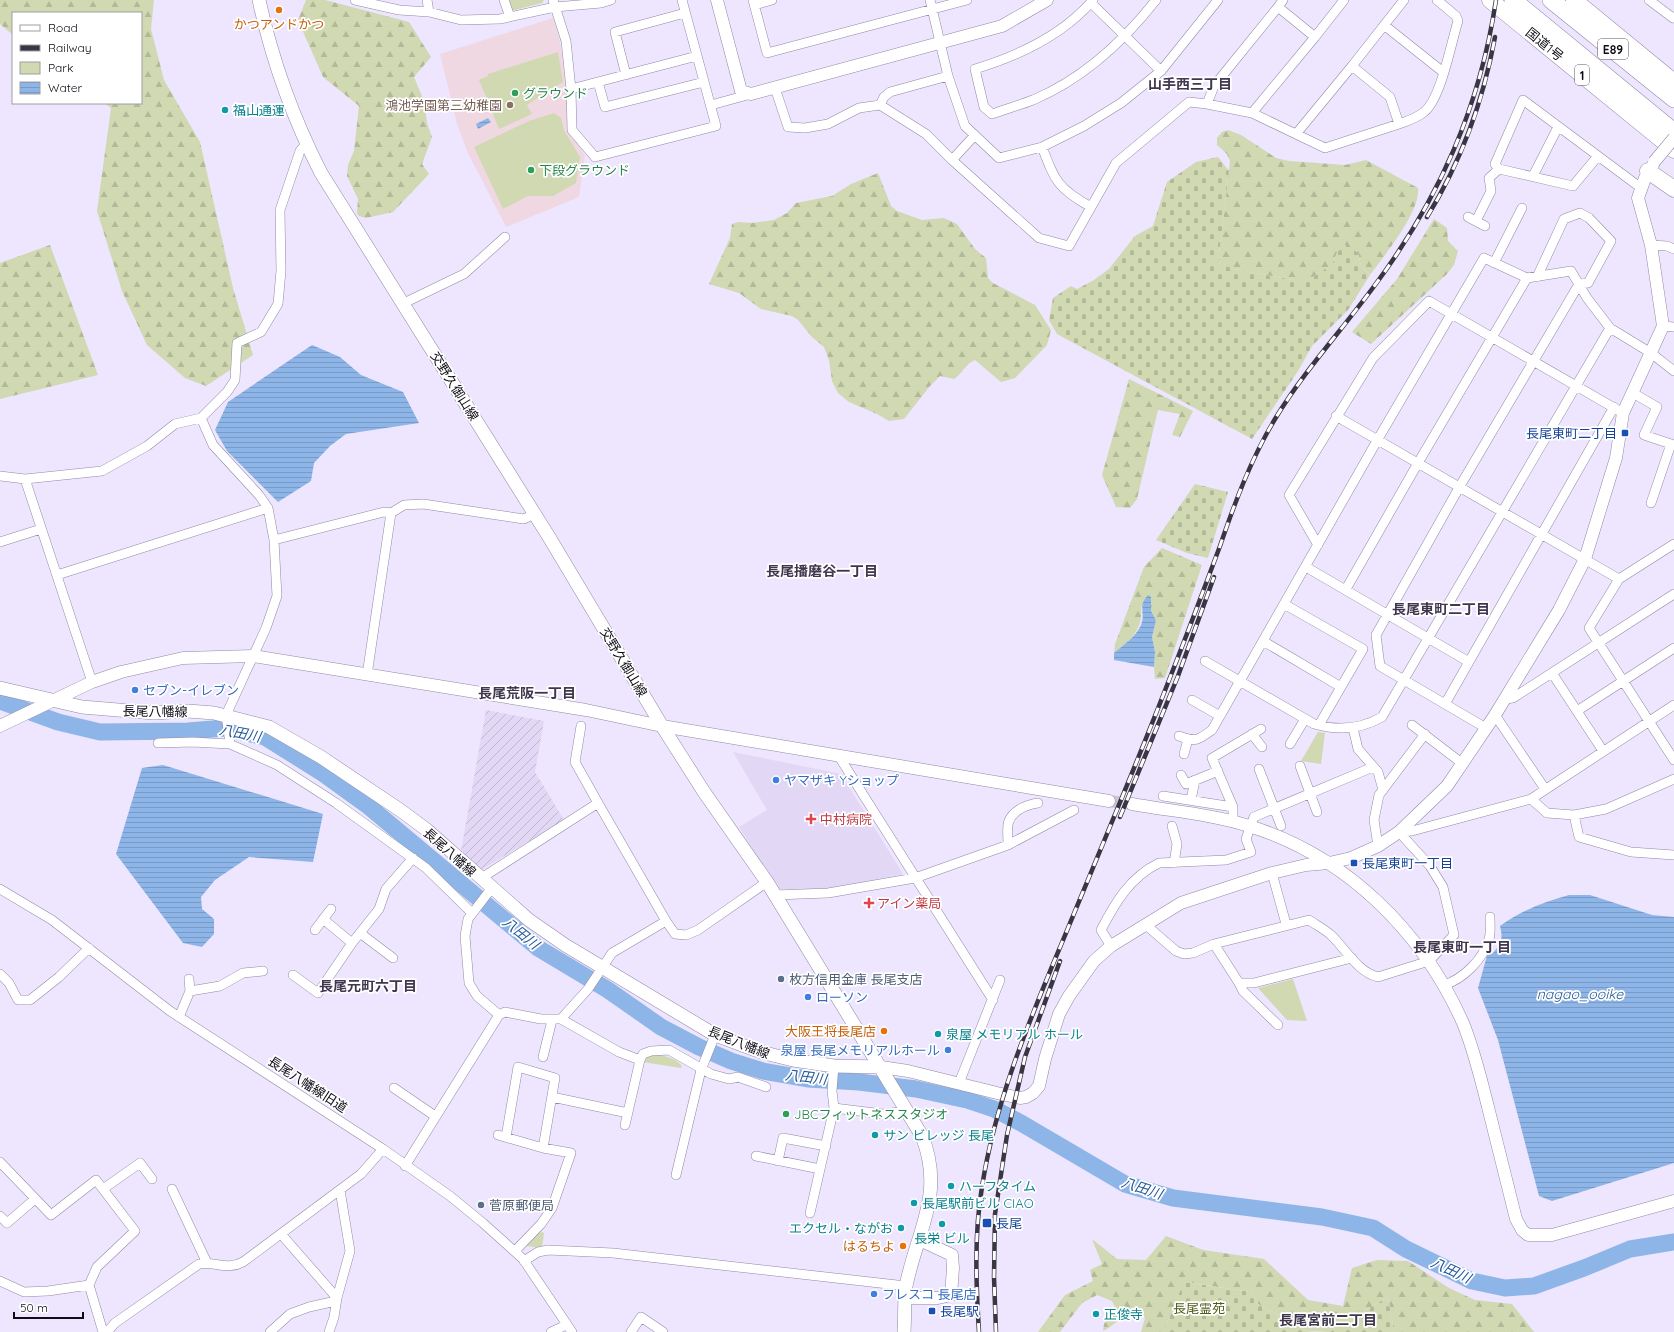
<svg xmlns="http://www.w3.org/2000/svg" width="1674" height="1332" font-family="Quicksand,'Noto Sans JP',sans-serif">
  <defs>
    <pattern id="industrial-furrows" width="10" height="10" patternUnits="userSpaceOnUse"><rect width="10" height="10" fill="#e2d7f4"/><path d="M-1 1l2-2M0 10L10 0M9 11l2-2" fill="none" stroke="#c1b7d0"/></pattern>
    <pattern id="forest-firs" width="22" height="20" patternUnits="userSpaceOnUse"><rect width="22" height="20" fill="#d0d9b2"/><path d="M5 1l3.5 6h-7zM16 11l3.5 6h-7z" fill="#b1b998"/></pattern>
    <pattern id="cemetery-stones" width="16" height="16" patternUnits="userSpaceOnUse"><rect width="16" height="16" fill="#d0d9b2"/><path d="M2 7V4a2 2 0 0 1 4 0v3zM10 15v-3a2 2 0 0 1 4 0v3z" fill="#b1b998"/></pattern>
    <pattern id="water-rules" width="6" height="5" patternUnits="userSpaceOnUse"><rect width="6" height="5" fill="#8db5e7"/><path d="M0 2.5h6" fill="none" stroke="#789ac5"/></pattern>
  </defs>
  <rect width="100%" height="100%" fill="#eee5fe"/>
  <path fill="url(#industrial-furrows)" d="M486 710 544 721 535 772 564 820 481 870 461 851Z"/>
  <path fill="#f0d8e3" d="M553 18 560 42 565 74 569 131 585 156 579 197 506 227 467 151 457 124 440 54Z"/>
  <path fill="#e2d7f4" d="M733 752 841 774 903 874 825 890 778 889 739 827 767 810Z"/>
  <path fill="url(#forest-firs)" d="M0 0H154L151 29 164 80 200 142 233 288 253 355 206 386 185 378 147 345 122 291 97 211 111 108 104 103H141V13H13V35L0 24Z
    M306 0H325L409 22 431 57 414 77 424 101 427 123 432 137 422 164 429 174 393 212 366 218 359 216 357 213 358 199 347 176 348 165 354 151 359 106 323 77 298 20Z
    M1228 130 1241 135 1276 158 1289 161 1345 165 1366 160 1418 188C1421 211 1384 256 1370 275L1361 266 1358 253 1340 245 1332 265 1308 280H1293L1234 269 1218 263 1230 161 1227 154 1217 145V138L1222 132Z
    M878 173 891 206 897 211 922 220 944 218 957 224 975 249 986 258 988 278 993 283 1035 305 1051 330 1047 345 1015 378 1001 382 975 360C965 364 963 373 954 379L940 376 930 386 904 419 889 421 877 414 849 402 838 393 832 381 829 360 824 347 812 337 798 320 792 316 761 309 739 293 709 284 730 238 732 224 738 222 752 223 774 220 787 213 796 203 832 196 851 184Z
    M1434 219 1447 228 1448 241 1458 251 1454 265 1447 274 1371 344 1352 332 1397 279Z
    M50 245 98 375 0 399V263Z
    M1129 379 1193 411 1180 437 1172 435 1180 414 1158 410 1137 499 1130 508 1116 507 1102 475Z
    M1162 548 1202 565 1165 678 1155 679 1154 667 1155 652 1152 637 1156 620 1151 611V597L1141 607C1143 631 1131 639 1114 653L1115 644 1144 567Z
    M1166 1236 1203 1250 1264 1259 1308 1300 1343 1306 1352 1268 1377 1260 1408 1261 1449 1288 1475 1300 1512 1304 1534 1332H1394L1388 1297 1330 1332 1307 1331 1258 1304 1251 1292 1185 1282 1163 1332H1141L1145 1318 1140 1311 1132 1309C1121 1315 1115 1326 1103 1331L1104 1324 1116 1309 1112 1301 1097 1295 1082 1303 1060 1332H1038L1065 1295 1093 1281 1090 1270 1102 1264 1092 1239 1117 1259 1146 1260Z"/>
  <path fill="url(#cemetery-stones)" d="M1218 157 1229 171 1218 263 1234 269 1293 280H1308L1332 265 1340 245H1347L1358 253 1361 266 1370 275 1348 310 1312 346 1298 371 1252 439 1057 334 1049 320 1053 298 1071 286 1077 289 1094 280 1109 269 1135 236 1153 226 1167 182 1196 162Z
    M1195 484 1228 492 1208 558 1187 553 1156 540Z
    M1184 1282 1251 1292 1258 1304 1307 1331 1314 1332H1163Z
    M1388 1297 1394 1332H1330Z"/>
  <path fill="#d0d9b2" d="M508 0H544L542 3 511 11Z
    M558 52 563 82 527 105 532 114 499 129 479 80 488 76V74Z
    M554 113 561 118 564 130 580 157 576 183 553 196H528L503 209 474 147 529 121Z
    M1318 732 1325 733 1321 764 1301 761Z
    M1293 979 1307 1021 1287 1020 1258 988Z
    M653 1054C665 1056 674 1057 682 1066L681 1068 643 1062 646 1057Z
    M542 1232 544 1233 542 1248 526 1246 533 1235Z"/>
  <path fill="url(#water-rules)" d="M488 118 491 122 478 129 476 124Z
    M312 345 340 357 361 375 403 392 419 423 346 434 330 446 314 463 311 481 278 502 227 451 215 430 228 402Z
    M1148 595 1151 597V611L1156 620 1152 637 1155 652 1154 667 1114 660V653C1123 645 1136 637 1141 625 1146 613 1137 607 1148 595Z
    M163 765 323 814 313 862 249 857 215 880 201 897 202 909 214 919V934L202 947 183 943 116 854 142 768Z
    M1569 895H1590L1652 915 1674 917V1163L1552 1201 1539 1196 1498 1040 1478 988 1488 952 1493 953C1502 943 1503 938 1500 926 1522 910 1544 902 1569 895Z"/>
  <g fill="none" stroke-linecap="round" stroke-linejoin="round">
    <path stroke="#8db5e7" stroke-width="17" d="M0 701 58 722 100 732 188 731 225 728 265 737 324 774 367 805 538 948 608 990 661 1027 699 1047 731 1061 763 1071 808 1079 859 1082 916 1089 967 1100 994 1109 1021 1123 1125 1184 1173 1198 1322 1217 1373 1228 1406 1249 1472 1281 1505 1288 1534 1286 1584 1268 1630 1249 1674 1242"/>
    <path stroke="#cdc4db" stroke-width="12" stroke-dasharray="12 6" stroke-linecap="butt" d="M1109 801 1132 804"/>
    <defs>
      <path id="minor" d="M355 0 399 10 429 12 461 20 500 19 555 7 601 3
        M427 0 429 12
        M504 0 510 17
        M553 0 566 41 571 89 572 130 595 157 716 126 682 0
        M600 0 601 3 611 0
        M753 0 767 53 967 0
        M930 0 948 76 965 126 999 158 1042 147 1084 126 1121 103 1161 71 1218 0
        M1093 0C1063 35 1018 56 975 69L984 107 992 114C1006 109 1020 105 1033 100 1083 79 1123 42 1156 0
        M1283 0 1278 7 1315 37 1344 0
        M1404 0 1352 66 1390 97 1399 124C1408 121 1417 118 1424 112 1441 99 1451 43 1458 21L1456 16 1437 0
        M1649 0 1673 18 1674 17
        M1091 3 1161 71
        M754 5 772 0
        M1384 25 1443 72
        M626 75 615 32 685 13
        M598 82 605 107 704 82
        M775 88 788 127 805 128 828 124 859 108 880 105 926 134 952 160 1039 238 1069 246 1116 163 1189 102 1207 104 1252 113 1325 148 1399 124
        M571 89 697 56
        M1207 104 1214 86 1278 7
        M711 105 751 94
        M880 105 884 97 890 92 948 76
        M1252 113 1315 37
        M1296 134 1352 66
        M1042 147C1055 181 1058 189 1091 207
        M1598 156 1573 186 1499 169 1495 164 1523 100 1641 188
        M952 160 975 135
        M1533 176 1558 127
        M1468 217 1485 226
        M1476 221 1491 191 1489 178 1499 169
        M1651 245 1667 246 1674 249
        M1494 263 1522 208
        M404 303 464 274 505 237
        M1663 326 1674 327
        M1633 393 1657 407 1644 435 1674 445
        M1336 416 1619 579
        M201 418 213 445 259 495 268 508 274 540 277 596 266 628 226 715 230 744
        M0 476 25 479 102 471 147 446 175 424 201 418 227 392 235 380 237 343 261 332 278 304 281 271 280 210 300 151 306 144
        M25 479 92 682
        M1651 503 1671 444
        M274 540 384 512 391 513 404 505 423 504 524 519 534 514
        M0 542 41 529
        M1674 544 1619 579 1589 628 1674 760
        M1318 545 1289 495 1373 358 1429 301 1623 413
        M1306 567 1469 662
        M57 575 268 508
        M1346 589 1418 463 1527 278
        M1284 604 1363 649 1319 725
        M1263 641 1341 687
        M1205 661 1314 724C1338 731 1361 729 1382 717L1610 328
        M1552 673 1603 751
        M367 675 391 513
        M1505 699 1513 698 1674 594
        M1192 700 1220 716
        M1445 704 1614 407
        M1577 711 1674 648
        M1495 715 1545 789
        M1412 725 1463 764
        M1353 728 1358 749 1378 772 1383 790
        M1486 728 1380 666 1376 635 1460 486 1579 284 1588 283 1611 241 1589 218 1580 213 1564 219 1537 277
        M1252 734 1262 747
        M1179 736C1196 742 1197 741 1212 730L1378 439 1484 258 1527 278 1571 271 1587 298 1610 328 1651 353 1674 371
        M158 743 193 742 230 744 277 765 336 803 426 868 472 913
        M1290 744 1305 719
        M1184 754 1188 739
        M838 755 993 1000
        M1300 766 1317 812
        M1259 769 1281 826
        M1181 775 1186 784 1218 771
        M1163 796 1233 807
        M1531 799 1547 813 1574 815 1606 809 1674 779
        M1191 800 1195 780
        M598 803 666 921
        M1574 815 1579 837 1631 852 1674 855
        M1233 822V807L1212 758 1261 729
        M1172 826 1177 844 1174 863
        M1399 832 1412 831 1531 799 1674 705
        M1008 845C1008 828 1004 819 1020 809 1027 805 1031 804 1038 803
        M1378 846 1374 820 1379 795 1425 734
        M1272 873 1286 924
        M480 879 598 803 575 762 581 726
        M0 889 52 920 170 1011 383 1149 450 1196 483 1223 523 1259 572 1332
        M491 889 468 919 465 936 469 983 477 996 499 1015
        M775 895 828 893 915 878 1008 845 1074 810
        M323 919 352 943
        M1146 925 1176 951 1184 954 1193 953 1214 944 1309 920C1316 925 1326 930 1332 936 1347 951 1358 972 1378 977L1429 961 1454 935 1443 887 1430 866 1399 832
        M315 930 331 909
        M360 933 393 958
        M1214 944 1239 983H1254L1352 958
        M1111 946 1101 930C1115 903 1130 877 1159 863L1226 860 1251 852 1246 839 1254 817 1373 767
        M0 974 9 983 18 1000H30L59 977 89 948
        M293 975 318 993 352 943 379 909 386 889 413 858
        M1239 983 1243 991 1278 1025
        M1444 985C1463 979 1483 960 1489 939 1491 933 1490 924 1490 917
        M190 991 220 986 243 973 263 971
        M179 1017 190 991 189 979
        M561 1019 619 1052 640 1060
        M543 1057 552 1020
        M959 1083 1000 980
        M394 1088 435 1116
        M552 1097 628 1113
        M834 1108 883 1114 908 1111
        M625 1125 640 1060 643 1054 651 1051 669 1050 711 1074 729 1079 738 1077 766 1087
        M498 1135 543 1148 571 1153 552 1208 541 1224 515 1251
        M506 1137 518 1067 555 1078 543 1148
        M756 1156 820 1169
        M778 1161 783 1138 826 1146
        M0 1162 51 1215 96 1180 135 1231 97 1267 89 1285 103 1332
        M405 1166 499 1015 505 1012 541 1019H561L588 989 612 953 666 921 675 934 686 935 698 930 767 882
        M676 1175 701 1070 715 1035
        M103 1189 140 1163 152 1179
        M172 1189 207 1263
        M810 1213 834 1108 832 1091 834 1066
        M0 1216 7 1223 35 1199
        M281 1234 337 1298
        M524 1261 538 1252 548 1250 613 1253 906 1286
        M0 1281 24 1292 48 1291 89 1285
        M107 1332 115 1323 199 1264C217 1261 226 1271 243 1262L361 1174 383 1149
        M270 1332 290 1314 309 1307 336 1301
        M329 1332 334 1317 337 1298 350 1251 340 1190
        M551 1332 566 1325
        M631 1332 641 1317 663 1332"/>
      <path id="tertiary" d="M717 0 741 91 751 94 1002 26 1047 0
        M0 726 92 682 121 672 183 658 253 656 586 710 662 726 1109 801
        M1132 804C1170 811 1211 814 1249 826 1346 856 1422 931 1463 1023 1474 1050 1481 1079 1488 1107 1497 1144 1507 1182 1516 1219L1522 1230 1528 1235H1552L1674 1201
        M881 1067 908 1071 997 1093 1020 1098 1026 1097 1033 1093 1039 1086 1045 1059 1059 1014 1069 996 1094 961 1111 946 1181 903 1272 873 1306 865 1329 863 1351 858 1378 846 1399 832 1447 786 1495 715 1559 610 1585 559 1616 458 1623 413 1663 326 1651 245 1638 198 1645 178 1653 165
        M905 1298H938L951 1295 953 1268 952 1255 920 1240"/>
      <path id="secondary" d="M259 0C272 60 293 118 321 173L549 537 662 726 704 792 767 882 922 1136C945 1194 917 1231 906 1286 904 1301 905 1317 904 1332
        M0 688 82 707 154 713 188 711 214 713 269 727 321 757 400 810 427 830 529 920 565 945 715 1035 761 1052 793 1060 834 1066 881 1067"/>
      <path id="trunk" d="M1490 0 1674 150
        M1574 0 1674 82
        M1648 171 1674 189"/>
      <path id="motorway" d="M1513 0 1674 132
        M1551 0 1674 99"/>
    </defs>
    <use href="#minor" stroke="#9288a4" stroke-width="10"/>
    <use href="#tertiary" stroke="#9288a4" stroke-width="13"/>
    <use href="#secondary" stroke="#9288a4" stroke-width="14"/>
    <use href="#trunk" stroke="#9288a4" stroke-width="17"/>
    <use href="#motorway" stroke="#9288a4" stroke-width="18"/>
    <use href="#minor" stroke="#fff" stroke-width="9"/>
    <use href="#tertiary" stroke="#fff" stroke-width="12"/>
    <use href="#secondary" stroke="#fff" stroke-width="13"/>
    <use href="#trunk" stroke="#fff" stroke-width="16"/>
    <use href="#motorway" stroke="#fff" stroke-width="17"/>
    <defs>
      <path id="rail" d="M1427 217C1462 160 1483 102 1495 37
        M1120 817 1178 676 1214 577
        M979 1332C976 1284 974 1234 982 1187 995 1102 1028 1024 1061 945 1098 855 1136 766 1171 675 1188 632 1204 589 1220 546 1235 502 1251 459 1275 419 1304 371 1342 330 1375 285 1439 199 1480 107 1496 0
        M996 1332 994 1277 995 1214 1007 1135 1025 1057 1060 961"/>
    </defs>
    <use href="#rail" stroke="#393542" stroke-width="4.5"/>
    <use href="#rail" stroke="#fff" stroke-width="3" stroke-dasharray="9" stroke-linecap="butt"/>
    <defs>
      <path id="tertiary-bridge" d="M1654 162 1674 138"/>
    </defs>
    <use href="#tertiary-bridge" stroke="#9288a4" stroke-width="13" stroke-linecap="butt"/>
    <use href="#tertiary-bridge" stroke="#fff" stroke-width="12"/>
  </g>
  <g fill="#e8710a" stroke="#fff" stroke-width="1.5">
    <circle cx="279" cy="10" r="4"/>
    <circle cx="884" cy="1031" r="4"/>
    <circle cx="903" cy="1246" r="4"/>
  </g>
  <g fill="#2e9e5b" stroke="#fff" stroke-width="1.5">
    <circle cx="515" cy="93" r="4"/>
    <circle cx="531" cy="170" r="4"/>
    <circle cx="786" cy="1114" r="4"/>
  </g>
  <circle fill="#8d6e63" stroke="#fff" stroke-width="1.5" cx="510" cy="105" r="4"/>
  <g fill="#0f9aa8" stroke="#fff" stroke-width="1.5">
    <circle cx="225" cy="110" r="4"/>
    <circle cx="938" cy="1034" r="4"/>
    <circle cx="875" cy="1135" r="4"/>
    <circle cx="951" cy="1186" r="4"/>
    <circle cx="914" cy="1203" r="4"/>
    <circle cx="942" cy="1224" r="4"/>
    <circle cx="901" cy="1228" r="4"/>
    <circle cx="1096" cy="1314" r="4"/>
  </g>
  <g fill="#1a4fb4" stroke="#fff" stroke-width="1.5">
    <rect x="1621" y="429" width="8" height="8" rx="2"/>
    <rect x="1350" y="859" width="8" height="8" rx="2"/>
    <rect x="982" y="1218" width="10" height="10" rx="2"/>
    <rect x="928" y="1307" width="8" height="8" rx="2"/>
  </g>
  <g fill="#3f7fe0" stroke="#fff" stroke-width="1.5">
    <circle cx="135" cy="690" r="4"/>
    <circle cx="776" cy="780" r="4"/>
    <circle cx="808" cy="997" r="4"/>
    <circle cx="948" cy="1050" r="4"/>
    <circle cx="874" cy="1294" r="4"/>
  </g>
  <g fill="#e0444e" stroke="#fff" stroke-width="1.5">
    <path d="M809 813h4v4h4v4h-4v4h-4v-4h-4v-4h4z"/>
    <path d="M867 897h4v4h4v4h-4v4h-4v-4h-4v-4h4z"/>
  </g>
  <g fill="#5c6f8a" stroke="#fff" stroke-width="1.5">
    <circle cx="781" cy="979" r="4"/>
    <circle cx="481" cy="1205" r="4"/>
  </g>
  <g text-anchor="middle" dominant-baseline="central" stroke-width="3.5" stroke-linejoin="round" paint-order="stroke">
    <g fill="#fff" stroke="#57555c" stroke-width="1">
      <rect x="1598" y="39" width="30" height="20" rx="3"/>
      <rect x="1575" y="65" width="14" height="20" rx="3"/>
    </g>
    <g font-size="12" font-weight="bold" fill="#0f0c16">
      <text x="1613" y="49">E89</text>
      <text x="1582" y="75">1</text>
    </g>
    <g font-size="13" fill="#c56008" stroke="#fff" text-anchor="end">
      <text x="279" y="24" text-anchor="middle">かつアンドかつ</text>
      <text x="876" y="1031">大阪王将長尾店</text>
      <text x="895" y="1246">はるちよ</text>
    </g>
    <g font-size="13" fill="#0f0c16" stroke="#fff">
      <text transform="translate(1545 44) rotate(39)">国道1号</text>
      <text transform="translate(455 386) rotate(58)">交野久御山線</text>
      <text transform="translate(624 662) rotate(59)">交野久御山線</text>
      <text transform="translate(155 711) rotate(1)">長尾八幡線</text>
      <text transform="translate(450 852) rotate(42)">長尾八幡線</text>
      <text transform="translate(739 1042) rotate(22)">長尾八幡線</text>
      <text transform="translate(308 1084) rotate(33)">長尾八幡線旧道</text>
    </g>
    <g font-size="13" fill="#27864d" stroke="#fff" text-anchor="start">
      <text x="523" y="93">グラウンド</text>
      <text x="539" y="170">下段グラウンド</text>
      <text x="794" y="1114">JBCフィットネススタジオ</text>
    </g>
    <g font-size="13" fill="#785e54" stroke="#fff" text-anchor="end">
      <text x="502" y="105">鴻池学園第三幼稚園</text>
    </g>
    <g font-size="13" fill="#0d838f" stroke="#fff" text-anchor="start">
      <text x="233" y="110">福山通運</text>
      <text x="946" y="1034">泉屋 メモリアル ホール</text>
      <text x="883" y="1135">サン ビレッジ 長尾</text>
      <text x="959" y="1186">ハーフタイム</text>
      <text x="922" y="1203">長尾駅前ビル CIAO</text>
      <text x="893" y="1228" text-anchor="end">エクセル・ながお</text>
      <text x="942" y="1238" text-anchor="middle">長栄 ビル</text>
      <text x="1104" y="1314">正俊寺</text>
    </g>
    <g font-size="13" fill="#164399" stroke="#fff" text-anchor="start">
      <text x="1617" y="433" text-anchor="end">長尾東町二丁目</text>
      <text x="1362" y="863">長尾東町一丁目</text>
      <text x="996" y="1223">長尾</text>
      <text x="940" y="1311">長尾駅</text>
    </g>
    <g font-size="13" fill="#366cbe" stroke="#fff" text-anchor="start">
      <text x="143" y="690">セブン-イレブン</text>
      <text x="784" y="780">ヤマザキ Yショップ</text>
      <text x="816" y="997">ローソン</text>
      <text x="940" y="1050" text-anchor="end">泉屋 長尾メモリアルホール</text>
      <text x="882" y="1294">フレスコ 長尾店</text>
    </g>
    <g font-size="13" fill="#be3a42" stroke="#fff" text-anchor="start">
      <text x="820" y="819">中村病院</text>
      <text x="877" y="903">アイン薬局</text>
    </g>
    <g font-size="13" fill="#4e5e75" stroke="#fff" text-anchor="start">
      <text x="789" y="979">枚方信用金庫 長尾支店</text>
      <text x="489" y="1205">菅原郵便局</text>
    </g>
    <g font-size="13" fill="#525c17" stroke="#fff">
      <text x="1199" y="1308">長尾霊苑</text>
    </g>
    <g font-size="14" font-weight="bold" fill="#40374f" stroke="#fff">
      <text x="1190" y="84">山手西三丁目</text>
      <text x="822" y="571">長尾播磨谷一丁目</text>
      <text x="1441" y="609">長尾東町二丁目</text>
      <text x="527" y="693">長尾荒阪一丁目</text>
      <text x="1462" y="947">長尾東町一丁目</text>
      <text x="368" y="986">長尾元町六丁目</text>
      <text x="1328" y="1320">長尾宮前二丁目</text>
    </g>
    <g font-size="14" font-style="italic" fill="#245896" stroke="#fff">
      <text transform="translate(240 733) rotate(11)">八田川</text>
      <text transform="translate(521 933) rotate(39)">八田川</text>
      <text x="1580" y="994">nagao_ooike</text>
      <text transform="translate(806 1077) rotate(7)">八田川</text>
      <text transform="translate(1142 1188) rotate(18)">八田川</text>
      <text transform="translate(1451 1270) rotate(25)">八田川</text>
    </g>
  </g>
  <rect x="12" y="12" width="130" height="92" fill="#ffffff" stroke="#9f9ea2"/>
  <rect x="20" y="25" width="20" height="6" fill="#ffffff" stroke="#9f9ea2"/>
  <text x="48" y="32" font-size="12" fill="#0f0c16">Road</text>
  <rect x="20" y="45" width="20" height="6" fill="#393542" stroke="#9f9ea2"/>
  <text x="48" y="52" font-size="12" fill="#0f0c16">Railway</text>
  <rect x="20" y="62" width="20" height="12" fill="#d0d9b2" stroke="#9f9ea2"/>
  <text x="48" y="72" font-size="12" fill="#0f0c16">Park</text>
  <rect x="20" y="82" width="20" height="12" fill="url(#water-rules)" stroke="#9f9ea2"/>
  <text x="48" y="92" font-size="12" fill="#0f0c16">Water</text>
  <path d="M14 1312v6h69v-6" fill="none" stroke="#0f0c16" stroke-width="2"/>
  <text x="20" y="1312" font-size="12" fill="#0f0c16" stroke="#ffffff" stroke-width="3" paint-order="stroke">50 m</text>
</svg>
